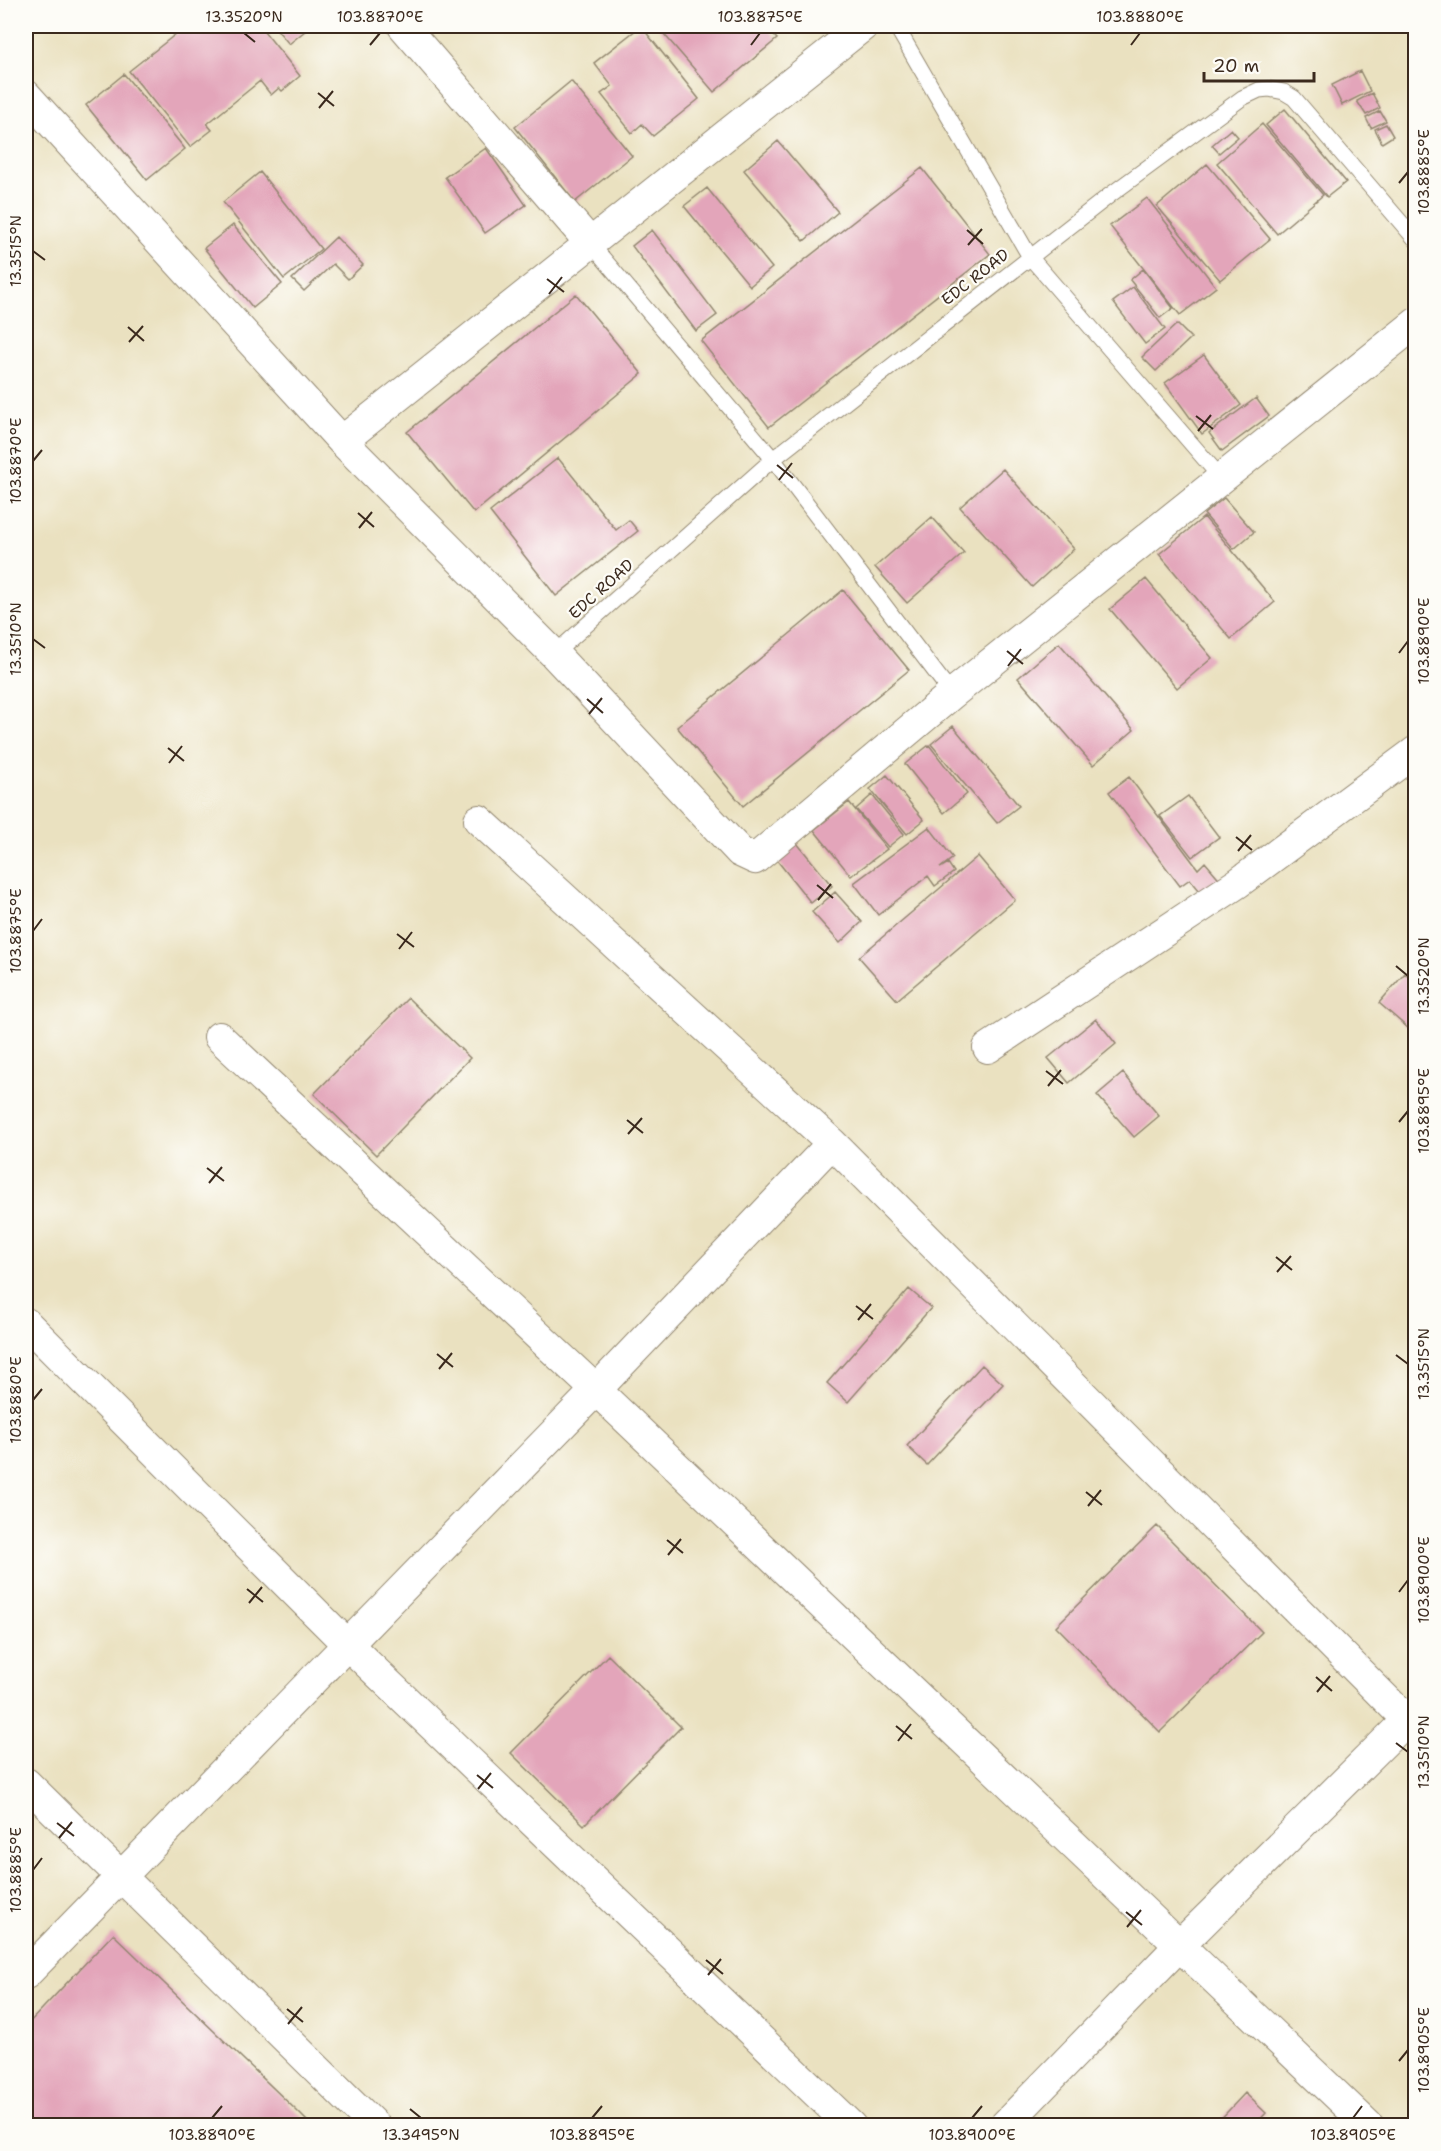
<svg xmlns="http://www.w3.org/2000/svg" width="1441" height="2151" font-family="'Shantell Sans',sans-serif">
  <rect width="100%" height="100%" fill="#fdfcf7"/>
  <filter id="ink" filterUnits="userSpaceOnUse"><feTurbulence type="fractalNoise" baseFrequency=".0167" numOctaves="2"/><feDisplacementMap in="SourceGraphic" scale="12" xChannelSelector="R" yChannelSelector="G"/><feConvolveMatrix kernelMatrix="1 2 1 2 8 2 1 2 1" color-interpolation-filters="sRGB"/></filter>
  <filter id="wash" filterUnits="userSpaceOnUse"><feTurbulence type="fractalNoise" baseFrequency=".008" numOctaves="4" result="noise"/><feDisplacementMap in="SourceGraphic" scale="24" xChannelSelector="R" yChannelSelector="G"/><feGaussianBlur stdDeviation="1.35" result="paint"/><feColorMatrix in="noise" values="0 0 0 0 0 0 0 0 0 0 0 0 0 0 0 0 0 1.4 0 .05"/><feComposite in="paint" operator="in"/></filter>
  <g filter="url(#wash)">
    <rect width="100%" height="100%" fill="#eae1c0"/>
    <g id="blocks">
      <path fill="#e3a5ba" d="M186 26H260L300 76 282 91 279 88 271 95 260 81 207 124 212 130 190 147 129 71Z
        M274 26H311L289 44Z
        M641 26 699 99 653 136 642 124 632 133 601 94 612 86 594 63Z
        M657 26H765L777 39 714 92Z
        M1360 71 1370 91 1342 105 1332 85Z
        M124 74 185 149 147 180 86 105Z
        M571 81 632 156 575 202 515 127Z
        M1372 93 1380 108 1366 115 1357 101Z
        M1285 109 1346 182 1327 197 1266 125Z
        M1380 111 1386 121 1371 128 1366 118Z
        M1262 124 1323 195 1277 234 1217 163Z
        M1386 124 1393 136 1382 143 1375 129Z
        M1231 129 1238 137 1219 153 1212 145Z
        M778 141 838 212 804 241 744 170Z
        M486 148 526 205 485 233 445 177Z
        M1207 164 1270 239 1220 280 1157 206Z
        M922 168 990 254 769 427 701 341Z
        M260 172 321 249 284 279 223 202Z
        M707 188 772 268 750 286 684 206Z
        M1147 198 1216 287 1180 315 1110 226Z
        M233 225 282 284 253 308 204 248Z
        M652 230 717 315 696 331 632 246Z
        M336 237 363 265 348 279 333 264 304 291 292 279Z
        M1143 269 1173 308 1160 318 1130 280Z
        M1133 287 1165 329 1145 344 1113 302Z
        M576 294 642 374 474 513 407 432Z
        M1177 324 1191 338 1156 371 1142 357Z
        M1204 355 1241 405 1202 434 1165 383Z
        M1256 398 1269 416 1222 451 1209 433Z
        M558 458 616 530 629 520 638 531 556 596 490 512Z
        M1003 469 1074 549 1032 587 960 507Z
        M1224 498 1254 532 1234 549 1204 514Z
        M932 517 964 553 907 603 875 567Z
        M1204 517 1275 602 1231 639 1159 554Z
        M1146 579 1212 658 1177 688 1110 609Z
        M843 590 909 670 743 806 677 727Z
        M1059 643 1134 730 1093 765 1018 678Z
        M953 726 1019 806 997 823 931 744Z
        M929 745 967 794 944 813 905 764Z
        M887 775 924 820 907 834 870 789Z
        M1129 777 1198 869 1205 862 1222 882 1204 896 1190 879 1180 886 1109 792Z
        M872 795 904 834 888 847 856 809Z
        M1188 796 1219 837 1192 857 1160 816Z
        M849 802 887 849 851 876 814 830Z
        M929 827 953 858 940 868 948 863 954 872 935 886 928 876 878 915 854 883Z
        M796 842 832 886 811 903 776 859Z
        M978 856 1015 900 897 1000 859 957Z
        M835 892 862 922 840 943 812 912Z
        M1405 973 1416 983V1035L1379 1003Z
        M408 998 470 1058 376 1155 314 1094Z
        M1096 1019 1116 1044 1069 1083 1048 1058Z
        M1123 1073 1159 1116 1134 1137 1097 1095Z
        M909 1289 931 1308 848 1402 827 1383Z
        M982 1365 1003 1384 927 1465 907 1446Z
        M1157 1526 1262 1632 1160 1732 1056 1626Z
        M608 1655 681 1727 584 1825 511 1753Z
        M113 1934 297 2111 312 2126H26V2026Z
        M1245 2093 1266 2113 1254 2126H1214Z"/>
    </g>
  </g>
  <g filter="url(#ink)">
    <use href="#blocks" fill-opacity="0" stroke="#92866f" stroke-width="1.5"/>
    <g fill="none" stroke-linecap="round" stroke-linejoin="round">
      <defs>
        <path id="service" d="M896 26 1030 257 1221 478
          M591 244 773 459 952 694
          M554 654 773 459 1110 195 1242 98 1259 90 1269 89 1284 92 1294 98 1416 240"/>
        <path id="minor" d="M403 26 591 244
          M26 95 342 441 554 654 740 852 755 859 952 694 1416 323
          M342 441 863 26
          M479 820 832 1143 1416 1729
          M219 1037 596 1390 1369 2126
          M988 1048 1238 883 1416 751
          M26 1323 348 1645 851 2126
          M26 1783 375 2126
          M26 1974 596 1390 832 1143
          M1004 2126 1181 1944 1416 1711"/>
      </defs>
      <use href="#service" stroke="#92866f" stroke-width="17"/>
      <use href="#minor" stroke="#92866f" stroke-width="32"/>
      <use href="#service" stroke="#fff" stroke-width="15"/>
      <use href="#minor" stroke="#fff" stroke-width="30"/>
    </g>
  </g>
  <path fill="none" stroke="#3b2a1e" stroke-width="2" d="M244 33 255 42M370 45 380 33M751 45 760 33M1131 45 1140 33M318 93 334 106M319 108 333 91M1399 183 1408 172M967 230 983 244M968 245 982 229M33 251 45 260M547 279 564 292M549 294 562 277M128 327 144 341M129 342 143 326M1196 416 1213 429M1198 431 1211 415M33 461 42 450M777 465 793 478M779 480 792 463M358 513 374 527M359 528 372 512M33 639 45 648M1007 651 1023 664M1399 653 1408 641M1008 666 1021 649M587 699 603 713M589 714 602 698M168 748 184 761M169 763 182 746M1236 837 1252 850M1238 851 1251 835M817 885 833 898M818 900 831 884M33 931 42 919M397 934 414 947M399 949 412 932M1396 966 1408 976M1046 1071 1063 1084M1048 1086 1061 1070M627 1120 643 1133M1399 1122 1408 1111M628 1134 642 1118M207 1168 224 1181M209 1183 222 1167M1276 1257 1292 1270M1277 1272 1291 1256M856 1306 873 1319M858 1320 871 1304M437 1354 453 1367M1396 1355 1408 1364M439 1369 452 1353M33 1400 42 1389M1086 1492 1102 1505M1088 1506 1101 1490M667 1540 683 1553M668 1555 681 1539M247 1589 263 1602M1399 1592 1408 1580M249 1603 262 1587M1316 1677 1332 1691M1317 1692 1330 1676M896 1726 912 1739M898 1741 911 1724M1396 1743 1408 1752M477 1775 493 1788M478 1789 491 1773M57 1823 74 1836M59 1838 72 1822M33 1870 42 1858M1126 1912 1142 1925M1127 1927 1141 1910M706 1960 723 1974M708 1975 721 1959M287 2009 303 2022M288 2024 302 2007M1399 2061 1408 2050M410 2109 421 2118M212 2118 222 2106M592 2118 602 2106M972 2118 982 2106M1353 2118 1362 2106"/>
  <g text-anchor="middle" dominant-baseline="central" stroke-width="4.5" stroke-linejoin="round" paint-order="stroke">
    <g font-size="16" fill="#3b2a1e" stroke="#fdfcf7">
      <text transform="translate(975 277) rotate(-38)">EDC ROAD</text>
      <text transform="translate(601 589) rotate(-42)">EDC ROAD</text>
    </g>
  </g>
  <rect width="1441" height="2151" fill="none" stroke="#fdfcf7" stroke-width="66"/>
  <path d="M1204 72v9h110v-9" fill="none" stroke="#3b2a1e" stroke-width="3"/>
  <text x="1213" y="72" font-size="18" fill="#3b2a1e" stroke="#fdfcf7" stroke-width="4.5" paint-order="stroke">20 m</text>
  <rect x="33" y="33" width="1375" height="2085" fill="none" stroke="#3b2a1e" stroke-width="2"/>
  <g font-size="15" text-anchor="middle" fill="#3b2a1e">
    <text x="244" y="22">13.3520°N</text>
    <text x="380" y="22">103.8870°E</text>
    <text x="760" y="22">103.8875°E</text>
    <text x="1140" y="22">103.8880°E</text>
    <text transform="translate(1424 172) rotate(-90)" y="5">103.8885°E</text>
    <text transform="translate(16 251) rotate(-90)" y="5">13.3515°N</text>
    <text transform="translate(16 461) rotate(-90)" y="5">103.8870°E</text>
    <text transform="translate(16 639) rotate(-90)" y="5">13.3510°N</text>
    <text transform="translate(1424 641) rotate(-90)" y="5">103.8890°E</text>
    <text transform="translate(16 931) rotate(-90)" y="5">103.8875°E</text>
    <text transform="translate(1424 976) rotate(-90)" y="5">13.3520°N</text>
    <text transform="translate(1424 1111) rotate(-90)" y="5">103.8895°E</text>
    <text transform="translate(1424 1364) rotate(-90)" y="5">13.3515°N</text>
    <text transform="translate(16 1400) rotate(-90)" y="5">103.8880°E</text>
    <text transform="translate(1424 1580) rotate(-90)" y="5">103.8900°E</text>
    <text transform="translate(1424 1752) rotate(-90)" y="5">13.3510°N</text>
    <text transform="translate(16 1870) rotate(-90)" y="5">103.8885°E</text>
    <text transform="translate(1424 2050) rotate(-90)" y="5">103.8905°E</text>
    <text x="212" y="2140">103.8890°E</text>
    <text x="421" y="2140">13.3495°N</text>
    <text x="592" y="2140">103.8895°E</text>
    <text x="972" y="2140">103.8900°E</text>
    <text x="1353" y="2140">103.8905°E</text>
  </g>
</svg>
